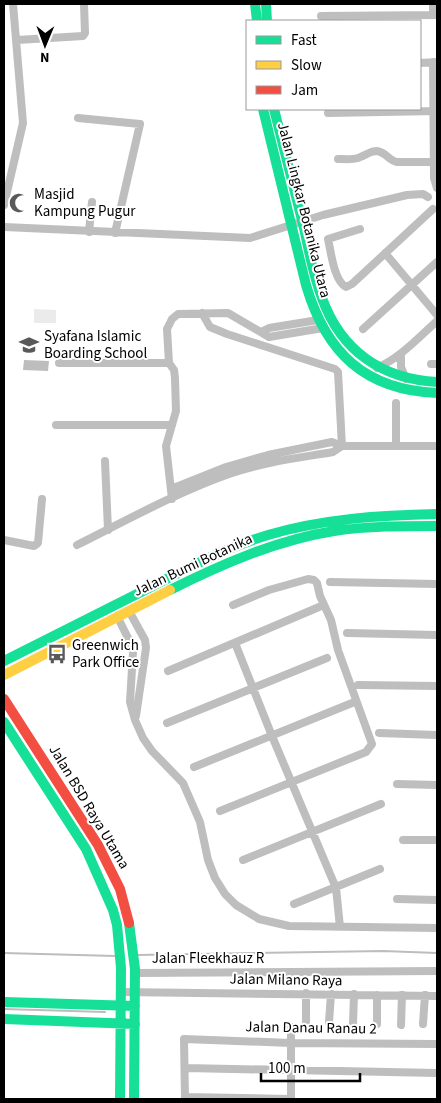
<svg xmlns="http://www.w3.org/2000/svg" width="441" height="1103" font-family="'Source Sans 3',sans-serif">
  <rect width="100%" height="100%" fill="#fff"/>
  <path fill="#ebebeb" d="M34 309 56 310V323H34Z"/>
  <path fill="#bdbdbd" d="M24 360 49 361 48 371 23 370Z"/>
  <g fill="none" stroke-linecap="round" stroke-linejoin="round">
    <path stroke="#bdbdbd" stroke-width="2" d="M4 953 115 956
      M137 955 383 951 437 953
      M4 1009 105 1012"/>
    <path stroke="#bebebe" stroke-width="8" d="M433 4V15
      M321 16 437 15
      M17 40 83 36 85 33 84 4
      M433 62 434 178 437 188
      M420 63 437 62
      M328 113 437 111
      M78 118 140 124 115 233
      M338 159C344 159 352 160 358 158 365 156 369 151 377 151 386 152 389 161 397 162H437
      M4 205 23 123 13 4
      M4 227 250 238 323 215 407 195 423 194 428 197
      M360 229 328 239C331 252 334 281 346 287L352 284 433 209
      M89 232 92 202
      M385 253 437 315
      M202 313 210 327 227 334 335 369 338 372 342 446
      M363 329 437 262
      M261 332 269 328 318 320
      M401 354V367L406 379
      M59 363H169
      M431 364H437
      M377 368C401 357 418 338 437 321
      M396 403V446
      M56 425H172
      M105 461 108 530
      M171 489 226 467 268 455 332 442 342 446H437
      M172 499 166 446 176 411 175 378 174 370 169 363 167 329 172 319 178 314 228 313 269 337 323 328
      M4 540 34 546 38 543 42 499
      M77 545C125 521 178 492 229 474 263 462 298 458 333 452L342 446
      M330 582 437 584
      M129 611 145 640 146 648 136 716
      M117 616 128 638 133 652 130 702 135 720 143 738 152 751 183 783 200 822 208 860 215 878 225 894 236 905 259 919 289 926 437 928
      M347 633 437 635
      M235 643 272 736 336 888 340 927
      M168 671 319 607
      M358 685 437 686
      M167 723 327 658
      M379 733 437 735
      M194 767 352 703
      M397 784 437 785
      M220 811 366 752 372 744 338 650 331 620 320 596 317 583 314 580 308 579 269 590 233 605
      M403 840H437
      M243 860 381 804
      M397 899 437 900
      M294 904 380 869
      M135 973 437 971
      M121 992 437 996
      M329 1022 331 994
      M306 1024V993
      M353 1024 354 994
      M377 1024V995
      M423 1024 425 995
      M401 1025 402 995
      M185 1068 437 1073
      M185 1097 289 1099
      M185 1099 184 1039 291 1043 437 1044
      M291 1099V1027"/>
    <path stroke="#16e098" stroke-width="10" d="M255 4 257 21
      M266 4 267 21
      M263 109 306 285C326 353 365 390 437 393
      M274 109C284 148 294 188 304 228 309 251 313 275 322 298 341 351 382 379 437 382
      M170 590C222 564 277 540 334 531 368 526 403 526 437 526
      M4 661C51 637 99 613 147 589 186 569 225 548 268 535 322 519 380 515 437 514
      M4 722 86 849 113 910 117 925 121 968 120 1099
      M129 923 135 969 134 1099
      M4 1002 135 1006
      M4 1019 135 1024"/>
    <path stroke="#ffcf43" stroke-width="10" d="M4 675 170 590"/>
    <path stroke="#f24e42" stroke-width="10" d="M4 699 98 845 120 889 129 923"/>
  </g>
  <defs>
    <symbol id="mosque-bare" viewBox="-9 -9 18 18"><path d="M3.5-4.9A6 6 0 1 0 3.5 4.9A5 5 0 1 1 3.5-4.9Z" fill="#595959" stroke="#fff" stroke-width="2.5" paint-order="stroke"/></symbol>
    <symbol id="school-bare" viewBox="-9 -9 18 18"><path d="M0-5L7-2L0 1L-7-2ZM-4 1L0 2.5L4 1V4Q0 6-4 4Z" fill="#595959" stroke="#fff" stroke-width="2.5" paint-order="stroke"/></symbol>
    <symbol id="bus-bare" viewBox="-9 -9 18 18"><path d="M-5-6H5V4H4V6H2V4H-2V6H-4V4H-5ZM-3.5-4V0h7V-4ZM-3.5 1.2v1.5H-2V1.2ZM2 1.2v1.5H3.5V1.2Z" fill="#595959" stroke="#fff" stroke-width="2.5" paint-order="stroke"/></symbol>
  </defs>
  <g fill-rule="evenodd">
    <use href="#mosque-bare" x="5" y="189" width="28" height="28"/>
    <use href="#school-bare" x="15" y="331" width="28" height="28"/>
    <use href="#bus-bare" x="43" y="640" width="28" height="28"/>
  </g>
  <g text-anchor="middle" dominant-baseline="central" stroke-width="4" stroke-linejoin="round" paint-order="stroke">
    <g font-size="15" fill="#000" stroke="#fff" text-anchor="start">
      <text x="34" y="194">Masjid<tspan x="34" dy="17">Kampung Pugur</tspan></text>
      <text x="44" y="336">Syafana Islamic<tspan x="44" dy="17">Boarding School</tspan></text>
      <text x="72" y="645">Greenwich<tspan x="72" dy="17">Park Office</tspan></text>
    </g>
    <g font-size="15" fill="#000" stroke="#fff">
      <text transform="translate(304 210) rotate(76)">Jalan Lingkar Botanika Utara</text>
      <text transform="translate(193 565) rotate(-25)">Jalan Bumi Botanika</text>
      <text transform="translate(89 807) rotate(59)">Jalan BSD Raya Utama</text>
      <text x="208" y="958">Jalan Fleekhauz R</text>
      <text transform="translate(286 980) rotate(1)">Jalan Milano Raya</text>
      <text transform="translate(311 1028) rotate(1)">Jalan Danau Ranau 2</text>
    </g>
  </g>
  <rect width="441" height="1103" fill="none" stroke="#000000" stroke-width="10"/>
  <rect x="246" y="20" width="175" height="90" fill="#ffffff" stroke="#999999"/>
  <rect x="256" y="36" width="25" height="8" fill="#16e098" stroke="#999999"/>
  <text x="291" y="45" font-size="15" fill="#000000">Fast</text>
  <rect x="256" y="61" width="25" height="8" fill="#ffcf43" stroke="#999999"/>
  <text x="291" y="70" font-size="15" fill="#000000">Slow</text>
  <rect x="256" y="86" width="25" height="8" fill="#f24e42" stroke="#999999"/>
  <text x="291" y="95" font-size="15" fill="#000000">Jam</text>
  <g transform="translate(45 45) rotate(181)" stroke="#ffffff" stroke-width="4" paint-order="stroke">
  <path d="M0-4L9 19L0 12L-9 19Z" fill="#000000"/>
  <text y="-8" font-size="14" font-weight="bold" text-anchor="middle" fill="#000000">N</text>
  </g>
  <path d="M261 1073v8h99v-8" fill="none" stroke="#000000" stroke-width="2.5"/>
  <text x="268" y="1073" font-size="15" fill="#000000" stroke="#ffffff" stroke-width="4" paint-order="stroke">100 m</text>
</svg>
